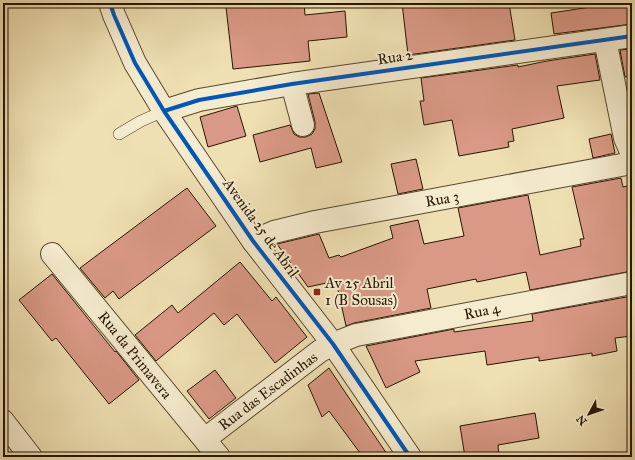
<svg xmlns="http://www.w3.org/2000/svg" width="635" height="460" font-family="'IM FELL Great Primer',serif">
  <rect width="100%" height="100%" fill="#efe0b3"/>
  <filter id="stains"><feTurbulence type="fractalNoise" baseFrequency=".005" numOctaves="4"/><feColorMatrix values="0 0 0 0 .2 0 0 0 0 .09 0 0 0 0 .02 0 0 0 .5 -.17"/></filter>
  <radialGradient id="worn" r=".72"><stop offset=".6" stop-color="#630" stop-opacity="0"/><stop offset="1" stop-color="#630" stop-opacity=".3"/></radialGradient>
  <path fill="#da9986" stroke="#261601" d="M262 3H304L305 15 345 11 347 37 308 41 310 61 233 69 226 7Z
    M402 3H509L515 40 408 55Z
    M591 3H632V24L554 34 551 13 591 7Z
    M632 49V76L625 77 620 50Z
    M595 54 600 80 557 86 564 118 512 129 514 141 508 142 509 147 459 156 452 120 424 125 420 101H424L421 78 518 65V67L547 61Z
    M319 93 342 162 316 168 311 148 260 162 253 135 290 125 294 134 299 137H306L312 134 315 129V122L308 94Z
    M237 106 246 136 208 147 200 117Z
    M611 134 615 153 593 158 589 139Z
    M416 159 423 189 398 194 391 164Z
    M621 178 623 187 632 185V271L530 290 526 272 477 282 476 279 427 289 431 308 354 323 346 326 336 281 308 287 277 244 319 234 329 258 339 255 341 257 393 238 390 226 418 220 424 244 464 236 458 208 528 195 540 255 581 246 580 239H584L572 187Z
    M187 188 216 226 119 299 113 291 105 298 80 268Z
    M240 262 272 301 276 297 307 337 275 363 237 314 224 325 214 313 156 361 135 335 172 305 178 313Z
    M52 274 115 352 116 351 139 380 109 404 56 338 52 341 19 300Z
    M632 296V336L615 338 617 351 592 356V353L539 361V357L487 365 485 351 415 361 420 372 386 388 366 346 454 329V332L533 321 532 314Z
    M329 368 347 395 389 457H363L329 411 322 417 308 385Z
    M215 370 236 398 209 419 187 391Z
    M535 413 539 438 498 445 499 457H465L460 426Z"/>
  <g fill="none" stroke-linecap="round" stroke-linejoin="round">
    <defs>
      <path id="service" d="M119 134 141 121 164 111"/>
      <path id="minor" d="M605 40 625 138 632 154
        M292 84 303 125
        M164 111 199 100 292 84 632 36
        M253 241 274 232 315 222 632 163
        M52 254 219 457
        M3 421 31 457
        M205 439 320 351 333 344 356 335 632 283"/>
      <path id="tertiary" d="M110 3 114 15 135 63 164 111 253 241 333 344 410 457"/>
    </defs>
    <use href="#service" stroke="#58482e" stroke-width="12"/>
    <use href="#minor" stroke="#58482e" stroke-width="24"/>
    <use href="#tertiary" stroke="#58482e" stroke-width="24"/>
    <use href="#service" stroke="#f5ebce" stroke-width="11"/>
    <use href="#minor" stroke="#f5ebce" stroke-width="22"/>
    <use href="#tertiary" stroke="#f5ebce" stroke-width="22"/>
    <defs>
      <path id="cycleway" d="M110 3 114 15 135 63 164 111 253 241 333 344 410 457
        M164 111 199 100 292 84 632 36"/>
    </defs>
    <use href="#cycleway" stroke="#f5ebce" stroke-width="6"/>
    <use href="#cycleway" stroke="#0057b8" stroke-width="4"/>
  </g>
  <rect fill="#8f2418" stroke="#f5ebce" stroke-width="1.5" x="313" y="288" width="8" height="8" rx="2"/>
  <g text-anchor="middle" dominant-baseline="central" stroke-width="4" stroke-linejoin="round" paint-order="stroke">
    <g font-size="15" fill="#261601" stroke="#f5ebce">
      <text transform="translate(395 57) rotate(-8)">Rua 2</text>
      <text transform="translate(442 199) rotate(-10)">Rua 3</text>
      <text transform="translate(261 228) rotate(54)">Avenida 25 de Abril</text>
      <text transform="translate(482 311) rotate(-11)">Rua 4</text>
      <text transform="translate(135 355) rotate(51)">Rua da Primavera</text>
      <text transform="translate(268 391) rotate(-37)">Rua das Escadinhas</text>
    </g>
    <g font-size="15" fill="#261601" stroke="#f5ebce" text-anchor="start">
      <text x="325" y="283">Av 25 Abril<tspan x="325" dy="17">1 (B Sousas)</tspan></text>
    </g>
  </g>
  <rect width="635" height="460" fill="none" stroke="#efe0b3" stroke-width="16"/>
  <rect x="4" y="4" width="627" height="452" fill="none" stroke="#261601" stroke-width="2"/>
  <rect x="8" y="8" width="619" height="444" fill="none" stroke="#261601"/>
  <g transform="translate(589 414) rotate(230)" stroke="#f5ebce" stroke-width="3" paint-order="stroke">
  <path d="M0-3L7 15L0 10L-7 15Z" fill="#261601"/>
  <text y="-6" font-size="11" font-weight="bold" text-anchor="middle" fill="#261601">N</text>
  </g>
  <rect width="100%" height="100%" filter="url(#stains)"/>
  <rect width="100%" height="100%" fill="url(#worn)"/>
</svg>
